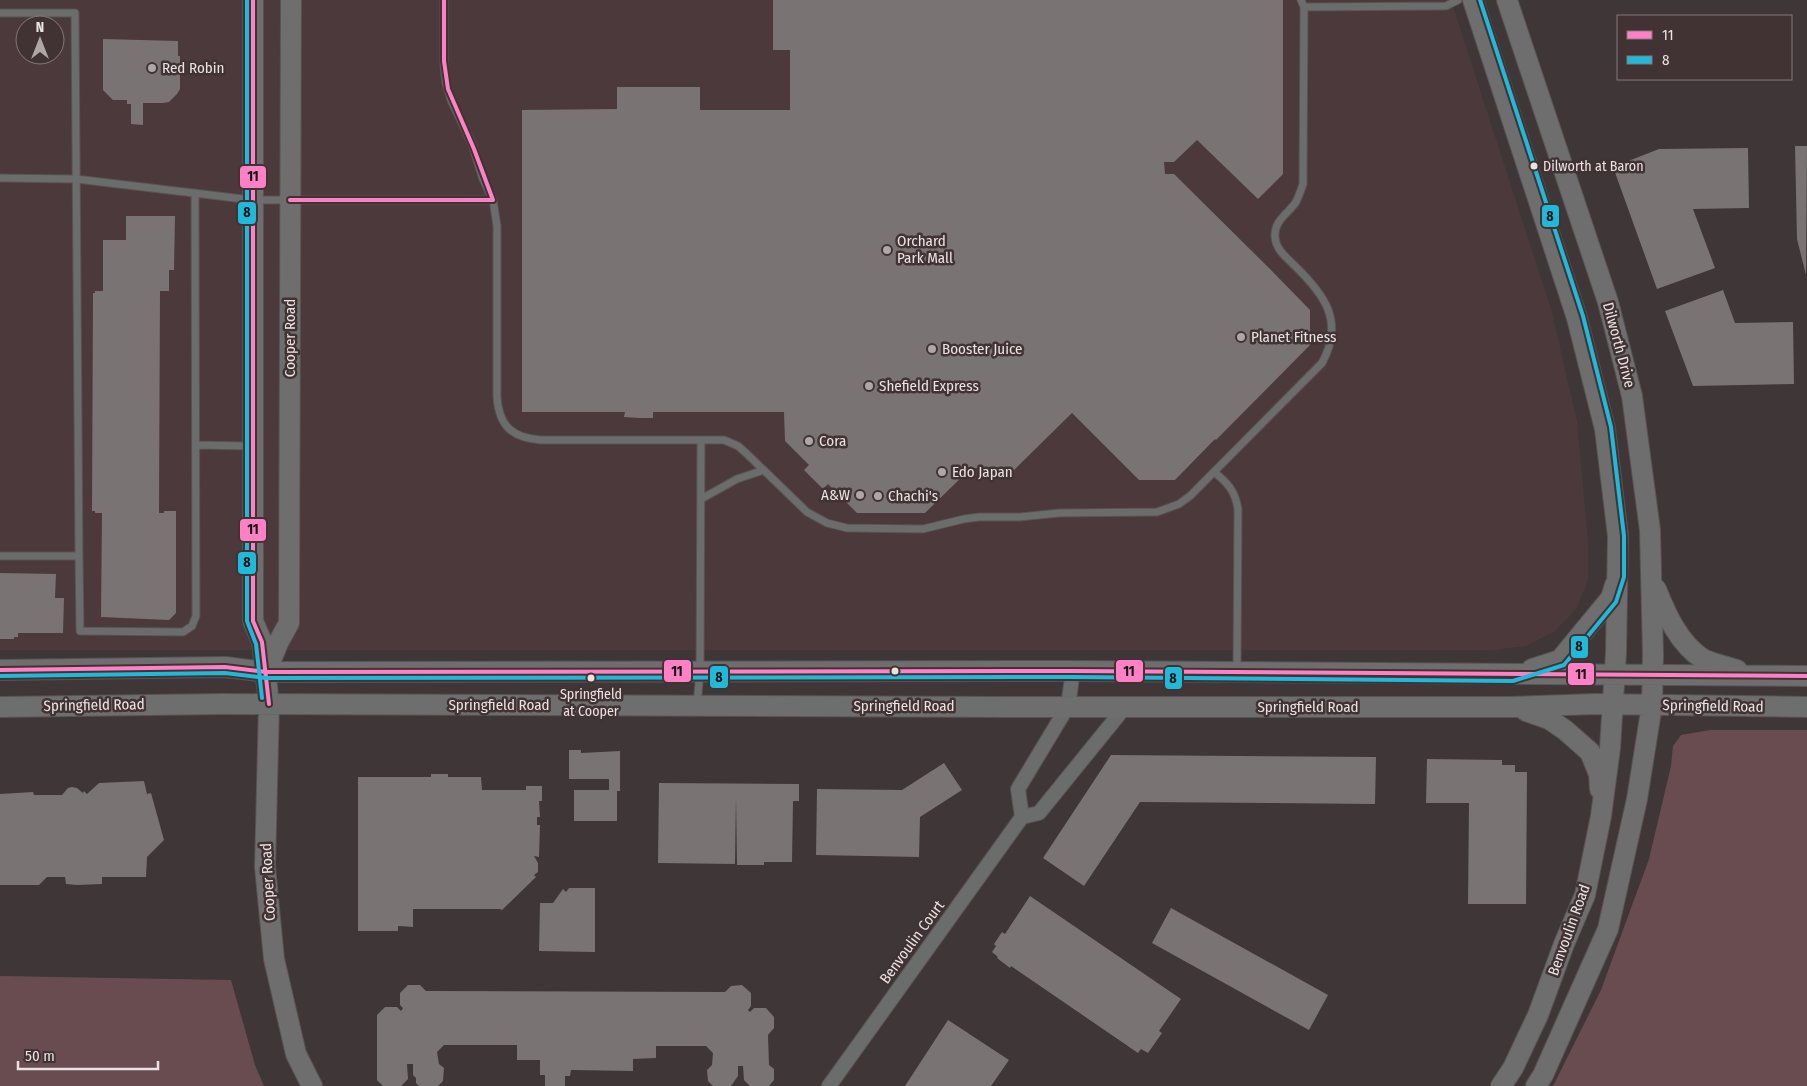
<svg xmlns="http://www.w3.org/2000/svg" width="1807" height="1086" font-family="'Fira Sans Condensed',sans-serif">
  <rect width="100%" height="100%" fill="#3e3637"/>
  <path fill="#4c393b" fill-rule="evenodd" d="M0 0H1451L1552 312 1577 421 1588 540V580L1577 608 1555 631 1526 646 1494 650H0ZM25 25H55V55H25Z"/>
  <path fill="#684c50" d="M1710 730H1807V1086H1553L1601 990 1649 859 1671 766 1673 746 1681 735Z
    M0 976 231 980 255 1065 264 1086H0Z"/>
  <path fill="#797374" d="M773 0H1283V174L1258 199 1197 140 1174 162H1164L1165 174H1174L1270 269 1310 310V345L1216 440 1215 439 1175 480H1139L1072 413 1009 475H995L994 468H971L925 513H857L828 484 823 489 804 470 809 465 785 441 784 412H653V418H639L624 417 625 412H522V110L617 109V87H700V110H790V50H773Z
    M103 39 178 41V56H180V89L177 94 169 102 163 103H143V125L131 124V104H127V100H113L103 90Z
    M1795 146H1807L1806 275 1797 239Z
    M1748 148 1749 208 1693 209 1715 268 1657 289 1613 167 1659 149Z
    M126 216H175L174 270H169V291H160L159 513H164V511H176V613L169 620 101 617 102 513H95V511H92L93 293H95V291H103V240H126Z
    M1723 290 1735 323 1793 322 1794 384 1693 386 1665 311Z
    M0 573 56 574 55 598H64L63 633H18V637H14V639H0Z
    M569 750H581V753L620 751V791H617V821H574V790H609V779H569Z
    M1111 755 1376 757 1375 804 1140 802 1084 886 1043 858Z
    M1427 759 1502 760V765H1515V772H1527L1526 904H1468L1469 803H1426Z
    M944 763 962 790 920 817 919 857 816 855 817 789 902 790Z
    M431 774H448V777H481L482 790H526V786H542V801H539L540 817H537V825H540L539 857 534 856 538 863V872L534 875 536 877 502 910 500 909H413V927L398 926V931H358V777H431Z
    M144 781 147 794 151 793 164 840 147 857 146 877H102V884L77 885 66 884 65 877H47L39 885H0V794L33 792 34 795H62L68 788 72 787 77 788 83 793 84 791 87 794 99 783Z
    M659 783 799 784V801H793L792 862H764V865H737L736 797 735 864 658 863Z
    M569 888H595V952L539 951 540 903H553L563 889 566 892Z
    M1030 896 1181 999 1159 1031 1162 1033 1148 1053 1141 1049 1138 1053 1011 966 1010 968 997 958 998 957 992 952 996 946 994 944 1002 932 1005 934Z
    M1171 908 1328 995 1309 1030 1152 943Z
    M408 985H420L426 991 725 992 731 986 742 985 751 993V1006L748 1010 750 1012 754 1008H766L774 1017V1028L768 1035 769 1065 774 1069V1080L769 1086H750L744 1080 743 1066H738V1076L731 1086H713L708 1081 707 1070 712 1065 713 1053 706 1046H656V1058L633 1059V1071L571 1070 570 1076H565V1086H545V1075H540V1060H517V1045H444L437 1052 439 1064 444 1068 443 1081 438 1086H419L416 1083V1078L413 1075V1064H407L408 1079 401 1086H383L377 1080V1015L385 1007H397L401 1011 403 1008 400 1005V993Z
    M948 1020 1009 1060 991 1086H905Z"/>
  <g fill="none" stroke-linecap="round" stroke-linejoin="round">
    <defs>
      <path id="service" d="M444 0V65L446 83 451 100 472 144 483 179 493 200 497 226V397C499 426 512 438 541 440H724L738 446 746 453 807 512 827 523 847 528 923 529 964 519 979 517H1020L1059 513 1157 512 1179 504 1190 496 1322 363C1345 321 1324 294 1294 265 1286 257 1276 250 1275 237 1274 220 1288 214 1296 202 1299 196 1301 190 1303 184L1304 7 1301 0
        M1304 7 1446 6 1458 0
        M0 13H75L79 556H0
        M0 178 76 179 252 200H493
        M196 445 250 446
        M1214 472C1228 483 1235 491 1238 509L1237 670
        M701 499 737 479 764 470
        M79 556 80 631 183 632 192 626 196 616 195 193
        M697 705 700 671 701 440"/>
      <path id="minor" d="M1022 817 1018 789 1068 706 1073 671
        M829 1086 1022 817 1039 813 1125 707"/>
      <path id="secondary" d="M253 0V621L262 642 269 704 265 867 274 959 296 1054 312 1086
        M1473 0 1577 318 1605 429 1618 536 1616 653 1610 748 1601 816 1585 895 1564 944 1538 1015 1513 1068 1501 1086
        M1507 0 1608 302 1632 396 1650 530 1653 654 1652 705 1637 799 1608 929 1543 1075 1536 1086
        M1656 589C1666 614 1679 644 1703 659 1713 664 1726 666 1737 670
        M1532 669 1560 660 1611 598 1615 585
        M0 670 225 667 266 672H310L1073 671 1807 676
        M267 670 278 643 289 623 291 0
        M0 707 223 704 1005 707H1510L1595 704 1807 707
        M1526 711 1549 719 1565 730 1590 752 1599 774 1600 789"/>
    </defs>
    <use href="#service" stroke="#595253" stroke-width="9"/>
    <use href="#minor" stroke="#595253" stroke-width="16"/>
    <use href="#secondary" stroke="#595253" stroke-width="22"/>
    <use href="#service" stroke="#6b6c6c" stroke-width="7"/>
    <use href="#minor" stroke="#6b6c6c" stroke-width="14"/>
    <use href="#secondary" stroke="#6e6e6e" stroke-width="20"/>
    <defs>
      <path id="bus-1" d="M253 0V621L262 642 269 704
        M290 200H493L474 149 448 89 444 61V0
        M0 670 225 667 266 672 1073 671 1807 676"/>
      <path id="bus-2" d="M247 0V621L256 644 262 698
        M0 676 225 673 266 678 1073 677 1513 681 1564 665 1616 602 1624 577V536L1611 427 1583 316 1480 0"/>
    </defs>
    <use href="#bus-1" stroke="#413334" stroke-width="8"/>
    <use href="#bus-2" stroke="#413334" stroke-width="8"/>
    <use href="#bus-1" stroke="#ff80c5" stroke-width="4"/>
    <use href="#bus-2" stroke="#20b9da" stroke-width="4"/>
  </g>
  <g fill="#aea6a7" stroke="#413334" stroke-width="2">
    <circle cx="152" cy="68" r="5"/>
    <circle cx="887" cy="250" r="5"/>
    <circle cx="1241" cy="337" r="5"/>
    <circle cx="932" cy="349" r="5"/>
    <circle cx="869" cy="386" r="5"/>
    <circle cx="809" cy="441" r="5"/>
    <circle cx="942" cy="472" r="5"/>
    <circle cx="860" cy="495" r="5"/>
    <circle cx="878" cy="496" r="5"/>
  </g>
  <g fill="#ebe2e3" stroke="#413334" stroke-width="2">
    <circle cx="1534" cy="166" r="4.5"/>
    <circle cx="895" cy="671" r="4.5"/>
    <circle cx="591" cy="678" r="4.5"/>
  </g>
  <g text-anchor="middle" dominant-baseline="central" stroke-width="5" stroke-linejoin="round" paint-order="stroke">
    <g font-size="14" fill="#ebe2e3" stroke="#413334" text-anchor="start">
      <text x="1543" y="166">Dilworth at Baron</text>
      <text x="591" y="694" text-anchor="middle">Springfield<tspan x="591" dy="17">at Cooper</tspan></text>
    </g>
    <g font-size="15" fill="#ebe2e3" stroke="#413334" text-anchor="start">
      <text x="162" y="68">Red Robin</text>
      <text x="897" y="241">Orchard<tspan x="897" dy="17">Park Mall</tspan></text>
      <text x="1251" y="337">Planet Fitness</text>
      <text x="942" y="349">Booster Juice</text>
      <text x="879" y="386">Shefield Express</text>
      <text x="819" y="441">Cora</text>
      <text x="952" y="472">Edo Japan</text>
      <text x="850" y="495" text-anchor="end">A&amp;W</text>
      <text x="888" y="496">Chachi's</text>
    </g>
    <g font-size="15" fill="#ebe2e3" stroke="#413334">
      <text transform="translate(290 338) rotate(-90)">Cooper Road</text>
      <text transform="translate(1619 345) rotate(75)">Dilworth Drive</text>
      <text transform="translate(94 705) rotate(-1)">Springfield Road</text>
      <text x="499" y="705">Springfield Road</text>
      <text x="904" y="706">Springfield Road</text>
      <text transform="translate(1713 706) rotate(1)">Springfield Road</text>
      <text x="1308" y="707">Springfield Road</text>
      <text transform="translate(268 882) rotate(-93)">Cooper Road</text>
      <text transform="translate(1569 930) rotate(-70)">Benvoulin Road</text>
      <text transform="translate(912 942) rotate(-54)">Benvoulin Court</text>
    </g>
  </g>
  <g stroke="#413334" stroke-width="2">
    <rect x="239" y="165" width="28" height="24" rx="5" fill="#ff80c5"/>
    <rect x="237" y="201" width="20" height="24" rx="5" fill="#20b9da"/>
    <rect x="1541" y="204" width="19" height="24" rx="5" fill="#20b9da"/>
    <rect x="239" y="518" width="28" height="24" rx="5" fill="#ff80c5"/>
    <rect x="237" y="551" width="20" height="24" rx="5" fill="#20b9da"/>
    <rect x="1570" y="635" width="19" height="24" rx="5" fill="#20b9da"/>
    <rect x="1115" y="659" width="29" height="24" rx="5" fill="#ff80c5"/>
    <rect x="663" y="659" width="29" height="24" rx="5" fill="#ff80c5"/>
    <rect x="1567" y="662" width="28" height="24" rx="5" fill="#ff80c5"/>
    <rect x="709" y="665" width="20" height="24" rx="5" fill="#20b9da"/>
    <rect x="1164" y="666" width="19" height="24" rx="5" fill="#20b9da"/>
  </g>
  <g font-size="14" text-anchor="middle" font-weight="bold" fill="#111">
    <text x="253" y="181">11</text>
    <text x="247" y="217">8</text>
    <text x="1550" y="221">8</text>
    <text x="253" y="534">11</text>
    <text x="247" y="567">8</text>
    <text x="1579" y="651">8</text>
    <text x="1129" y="676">11</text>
    <text x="677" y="676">11</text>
    <text x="1581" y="679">11</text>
    <text x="719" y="682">8</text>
    <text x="1173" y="683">8</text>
  </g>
  <rect x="1617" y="15" width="175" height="65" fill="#413334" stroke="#85797a"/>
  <rect x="1627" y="31" width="25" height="8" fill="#ff80c5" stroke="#85797a"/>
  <text x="1662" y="40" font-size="15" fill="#ebe2e3">11</text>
  <rect x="1627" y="56" width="25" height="8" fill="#20b9da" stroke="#85797a"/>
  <text x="1662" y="65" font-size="15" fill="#ebe2e3">8</text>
  <g transform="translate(40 40)"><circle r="24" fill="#413334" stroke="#85797a"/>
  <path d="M0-4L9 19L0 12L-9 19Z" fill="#aea6a7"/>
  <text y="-8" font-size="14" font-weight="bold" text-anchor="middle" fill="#ebe2e3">N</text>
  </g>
  <path d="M18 1061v8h140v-8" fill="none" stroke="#ebe2e3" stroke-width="2.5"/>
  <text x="25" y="1061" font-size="15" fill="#ebe2e3" stroke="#413334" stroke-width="4" paint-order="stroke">50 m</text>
</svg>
